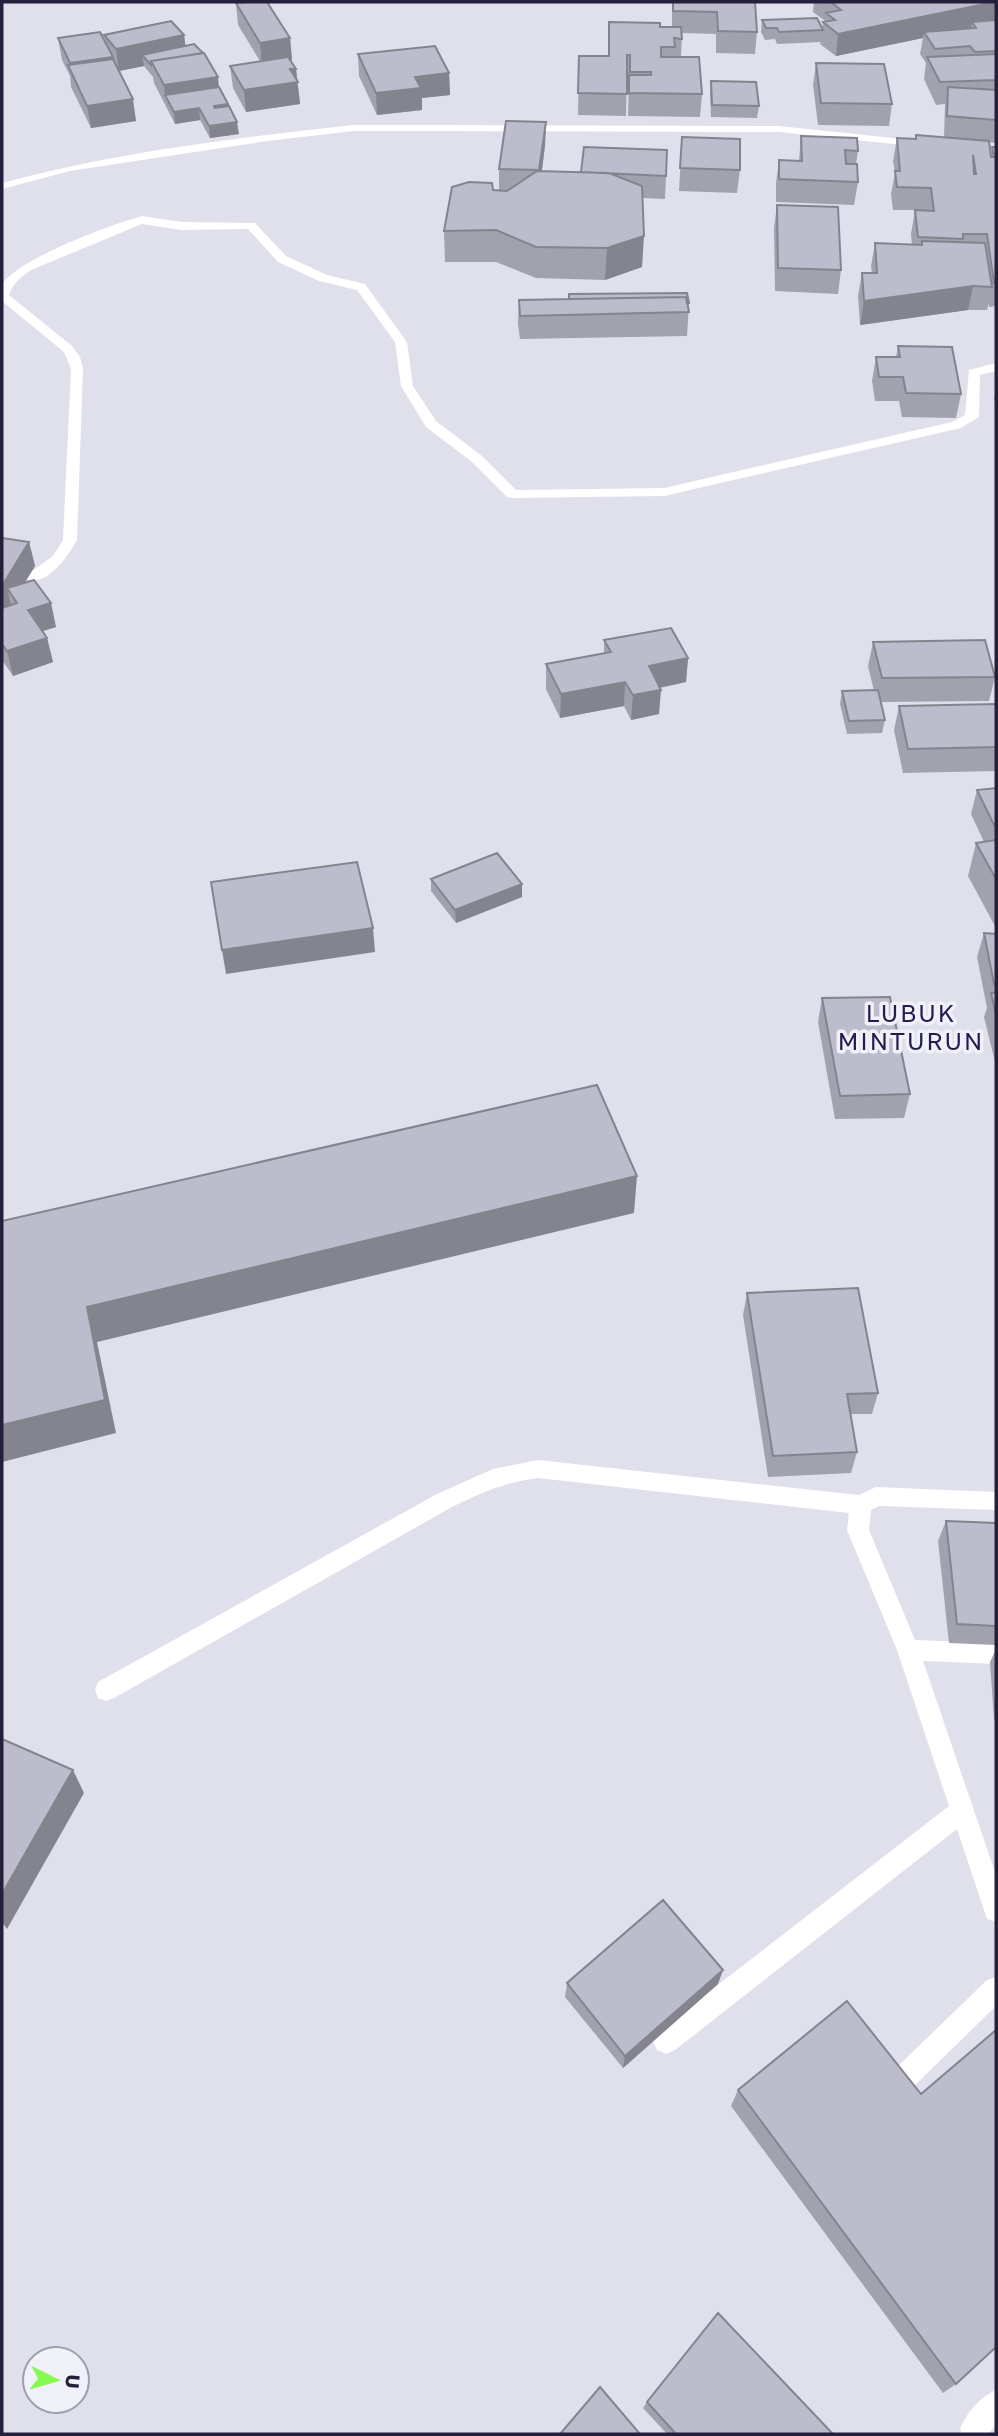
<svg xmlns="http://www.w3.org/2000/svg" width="998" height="2436" font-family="'Golos Text',sans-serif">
  <rect width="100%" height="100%" fill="#dfe0eb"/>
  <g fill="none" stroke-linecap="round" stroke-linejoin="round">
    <path fill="#fff" fill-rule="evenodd" d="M354 125 779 126 922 141 928 144 922 147 779 132 354 131 267 141 70 171 2 189V183C117 152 236 138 354 125Z
      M142 216 182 222 255 223 286 256 327 275 365 284 407 342 413 386 436 421 482 456 516 490 664 488 952 422 965 415 969 370 996 363V371L980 375 979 417 961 428 664 496 512 498 507 497 472 462 426 427 401 386 395 342 357 290 319 281 278 262 248 229 181 230 142 224 31 270C21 277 13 283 9 295L72 346 80 357 83 369 77 540C68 556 50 584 28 580L26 577 28 574 53 556 63 540 71 369 64 352 2 301V284C20 258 110 225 142 216Z
      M538 1460 859 1495 876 1487 996 1492V1510L879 1506 871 1510 869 1530 915 1640 996 1643V1664L923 1661 996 1875V1922L987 1919 957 1829 675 2050 666 2054 657 2050 653 2041 657 2032 949 1806 897 1650 847 1530 849 1513 538 1478C506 1482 480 1493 452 1507L114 1698 106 1701 98 1698 95 1690 98 1682 437 1494 493 1469Z
      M996 1977V2006L914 2086 905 2090 896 2086 892 2077 896 2068 987 1980Z
      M996 2390V2425L988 2434H962L960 2429C966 2413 980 2397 996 2390Z"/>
  </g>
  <path fill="#a2a2af" d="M672 2H755L757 32 755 54 716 53V34L682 33 681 57 702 94 700 117 628 116 629 79V77H627L626 116 578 115 579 56H608L609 22 672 27Z
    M814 2H996V143L989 142 991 154 992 147H996V306L989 307V303L987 310H968L860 325 858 296 862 273H872L871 266 875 243 912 245 911 234 915 210H893L891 194 895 173 893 161 897 138 915 139 916 135 944 138 945 104 936 105 924 79 926 63 920 54 923 38 836 56 820 44 821 42 777 44 775 39 765 40 761 32 762 20 822 29 823 22 825 21 813 12Z
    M236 3 290 38 292 60 291 61 296 69 300 104 246 112 233 88 230 66 260 61 238 25Z
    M104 35H184L185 46 219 87 228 104 239 134 210 138 200 120 175 124 154 83 153 77 144 66 119 71 136 121 91 128 71 87 70 76 62 60 58 38 105 40Z
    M358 54 449 73 450 95 422 98V110L377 115 359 76Z
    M816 63 892 104 889 126 818 125 813 85Z
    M711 81 759 106 757 118 711 117 710 93Z
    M546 122 545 145 542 171 666 176 665 199 643 198 642 267 605 280 536 278 496 262H445L444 231 493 190 499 191V169Z
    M801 136 858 151 856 164 858 182 854 205 776 202V183L779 160 799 161Z
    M682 137 740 170 737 193 679 191Z
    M777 205 841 270 838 294 775 291 774 228Z
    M569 294 689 303 687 336 520 339 518 324 519 300 568 299Z
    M898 346 961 394 956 418 902 417 899 401H875L872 381 876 357H896Z
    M996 389V407L994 398Z
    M2 538 29 542 35 566 24 583 56 627 43 631 47 638 53 662 13 676 2 660Z
    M604 640 688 658 686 682 660 688 659 714 631 720 624 706 560 718 546 689V664L604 654Z
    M873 642 995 677 989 701 881 702 885 720 882 733 847 734 840 704 842 691H874L868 666Z
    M996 704V771L903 773 894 730 899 706Z
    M996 788V928L968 876 976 843 984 842 971 814 977 790Z
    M431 879 522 884V897L456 923 431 891Z
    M984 933 996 934V1066L984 1017 987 1008 977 957Z
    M822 998 910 1094 904 1118 835 1119 818 1022Z
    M747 1293 878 1393 872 1414H851L857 1452 851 1473 768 1477 743 1315Z
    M946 1521 996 1523V1645L949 1643 938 1541Z
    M996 1649V1720H994L990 1662Z
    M567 1983 718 1984 623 2068 565 1997Z
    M738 2090 956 2384 943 2393 731 2106Z
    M647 2402 833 2434H667L643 2408Z"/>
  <path fill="#84848f" d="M996 2 995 23 972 22 971 28 924 32 923 38 836 56 838 34Z
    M184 35 187 57 151 61 142 55 144 66 119 71 116 49Z
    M290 38 292 60 262 65 260 43Z
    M113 57 116 79 72 74 70 63Z
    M290 69H296L300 104 246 112 244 90Z
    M449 73 450 95 422 98V110L377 115 376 93 415 77Z
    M218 77 220 99 165 95 164 85Z
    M133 99 136 121 91 128 87 106Z
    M228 104 229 116 215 118 214 106Z
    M199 108 200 120 175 124 174 112Z
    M237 122 239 134 210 138 209 126Z
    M546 122 545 145 539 193V170Z
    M644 236 642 267 605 280 607 248Z
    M973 286 968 310 860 325 864 301Z
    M29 542 35 566 15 599 7 588 11 605 2 620V586Z
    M51 603 56 627 33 634 28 610Z
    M47 638 53 662 13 676 7 651Z
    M688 658 686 682 647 690 649 666Z
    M625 682 624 706 560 718 561 694Z
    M661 690 659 714 631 720 633 695Z
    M522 884V897L456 923 455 910Z
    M373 928 375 952 226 974 222 950Z
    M637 1176 634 1213 97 1342 116 1433 2 1462V1425L87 1307Z
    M73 1770 84 1793 7 1929 2 1922V1894Z
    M723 1970 718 1984 623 2068 625 2056Z"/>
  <path fill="#bcbccc" stroke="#84848f" stroke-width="2" fill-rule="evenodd" d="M246 2H267L290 38 260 43 236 3Z
    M673 2H755L757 32 718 31 717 12 673 11Z
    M831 2H995L838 34 823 22 835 20 826 13 841 10Z
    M817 18 823 30 779 32 777 28H766L762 20Z
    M996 20V51L975 52 970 46 935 49 924 32 976 28 972 22Z
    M171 21 184 35 116 49 104 35Z
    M609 22 660 23V27H681L682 39 674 38 675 47H661V57H699L702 94 629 93V75H651V72H630V55H627V94L578 93 579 56H609Z
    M100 32 113 57 70 63 58 38Z
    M194 44 203 53 151 61V65L142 55Z
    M435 46 449 73 415 77 421 88 376 93 358 54Z
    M204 53 218 77 164 85 151 61Z
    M996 54V80L940 82 927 57Z
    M288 57 296 69H290L298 82 244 90 230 66Z
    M113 59 133 99 87 106 68 65Z
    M816 63 884 64 892 104 821 103Z
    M711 81 756 82 759 106 712 105Z
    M219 87 228 104 214 106 215 108 229 106 237 122 209 126 199 108 174 112 165 95Z
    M948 87 996 90V120L947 116Z
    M506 121 546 122 539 170 499 169Z
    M916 135 989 141 991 157H994L992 147H996V283H994L987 234H963V239L918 237 915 210 934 211 931 188 897 187 895 171H900L897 138 916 139ZM973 155 976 174H974Z
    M801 136 857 138 858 151 845 150 846 164H857L858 182 779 179V160L802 161Z
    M682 137 740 139V170L680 168Z
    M584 147 667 150 666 176 581 172Z
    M537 171 609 173 642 186 644 236 607 248 536 247 496 230 444 231 452 187 469 182 492 183 493 190 507 191Z
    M777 205 838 207 841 270 778 268Z
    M922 241 985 243 992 287 973 286 864 301 862 273H877L875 243 922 245Z
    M687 293 689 303H687L686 297 569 299V294Z
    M686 297 689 312 520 316 519 300Z
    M898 346 952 347 961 394 906 393 903 377H879L876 357H900Z
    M2 538 29 542 2 586Z
    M34 580 51 603 28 610 47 638 7 651 2 644V608L17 603 7 588Z
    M671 628 688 658 649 666 661 690 633 695 625 682 561 694 546 664 611 652 604 640Z
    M985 640 995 677 882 678 873 642Z
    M878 690 885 720 849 721 842 691Z
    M996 704V747L908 749 899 706Z
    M996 788V824L994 825 977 790Z
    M996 840V879L976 843Z
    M497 853 522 884 455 910 431 879Z
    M357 862 373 928 222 950 211 882Z
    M984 933 996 934V984H994Z
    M991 993H996V1014Z
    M890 997 910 1094 840 1096 822 998Z
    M597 1085 637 1176 87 1307 105 1400 2 1425V1221Z
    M858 1288 878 1393 847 1394 857 1452 773 1456 747 1293Z
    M946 1521 996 1523V1626L957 1624Z
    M2 1739 73 1770 2 1894Z
    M663 1900 723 1970 625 2056 567 1983Z
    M847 2001 921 2094 996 2030V2347L956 2384 738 2090Z
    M718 2313 833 2434H676L647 2402Z
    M600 2387 640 2434H560Z"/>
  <g text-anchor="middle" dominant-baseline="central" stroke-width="7" stroke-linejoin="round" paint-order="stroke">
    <g font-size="24" letter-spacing="2" fill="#241b4f" stroke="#f0f1f8">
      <text x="911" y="1012">LUBUK<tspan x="911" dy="28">MINTURUN</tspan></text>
    </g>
  </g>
  <rect width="998" height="2436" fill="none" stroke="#24203c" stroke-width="7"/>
  <g transform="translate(56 2380) rotate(95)"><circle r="33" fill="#f0f1f8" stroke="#9e9dad" stroke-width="2"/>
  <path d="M0-5L12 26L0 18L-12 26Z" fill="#88f950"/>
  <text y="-10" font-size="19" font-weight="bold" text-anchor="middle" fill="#24203c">U</text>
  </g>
</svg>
